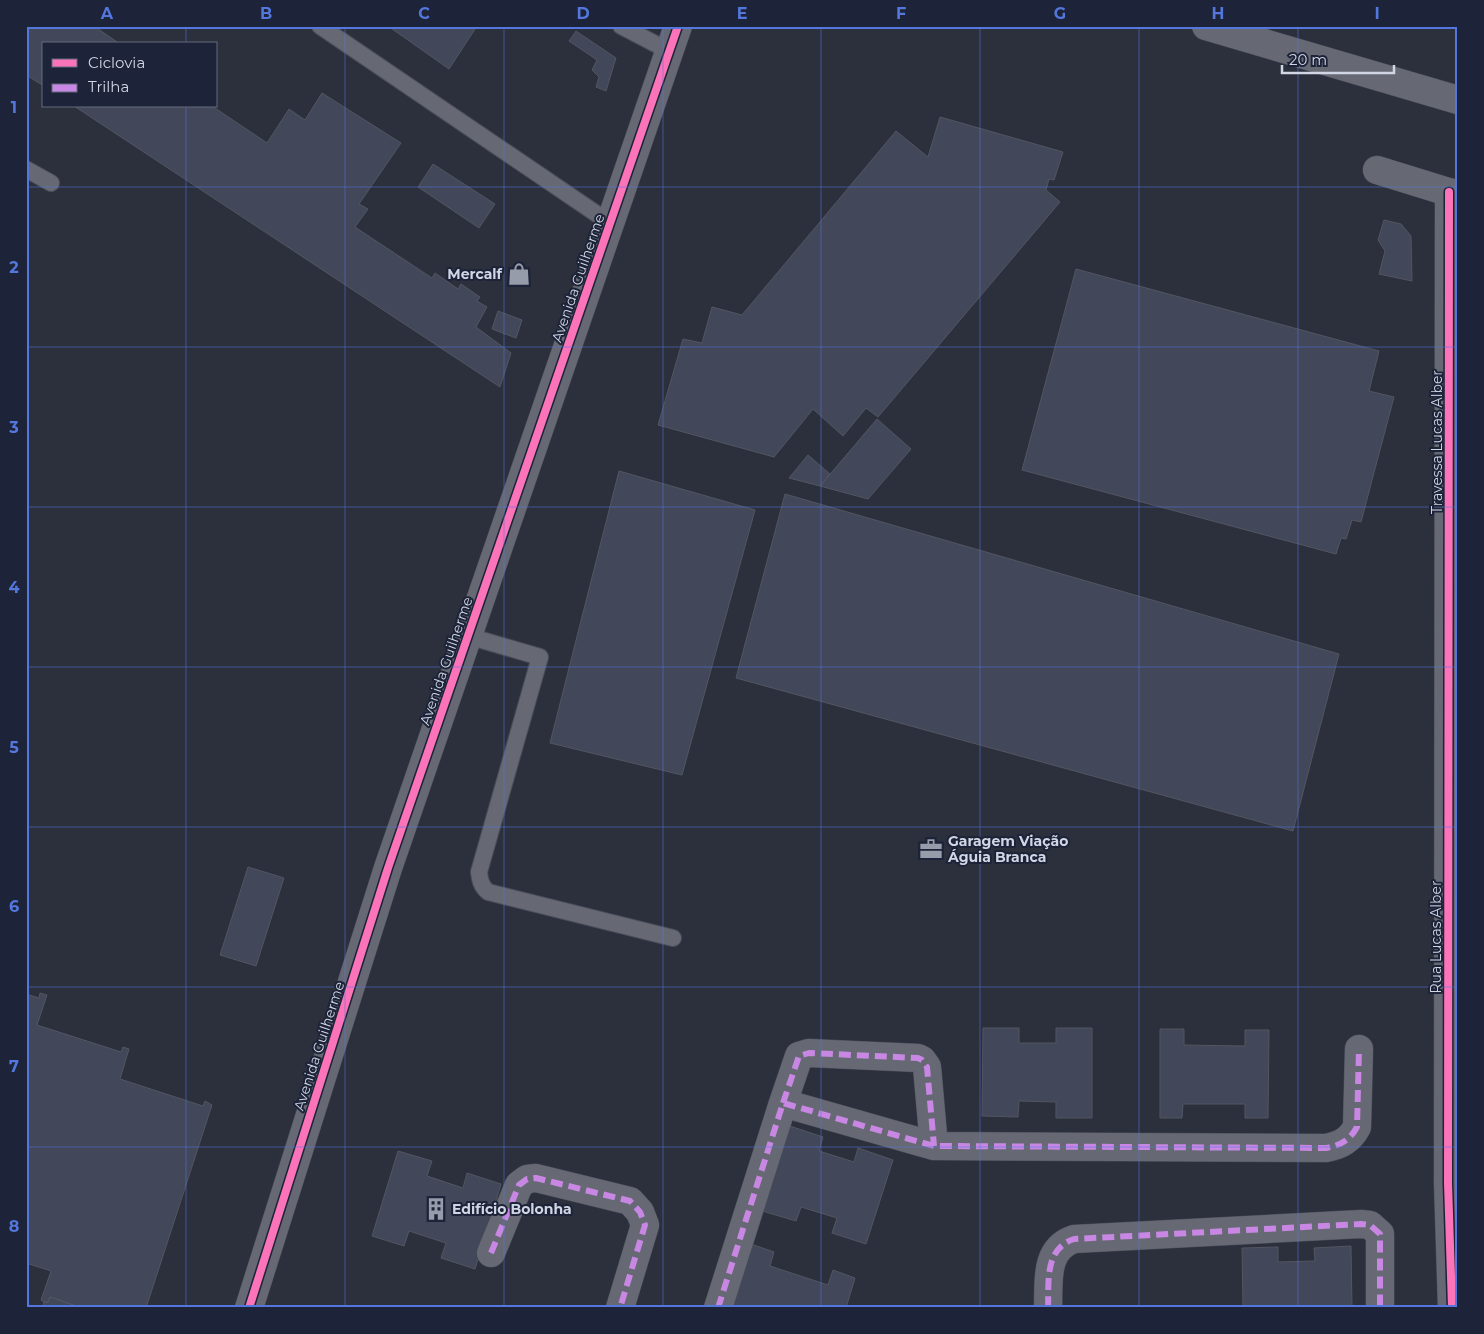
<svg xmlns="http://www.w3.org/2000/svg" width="1484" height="1334" font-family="Montserrat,sans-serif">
  <rect width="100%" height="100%" fill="#2c303d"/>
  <path fill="#424759" stroke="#535661" d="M26 26H94L120 44H44V86L26 75Z
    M388 26H477L449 69Z
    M576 31 616 58 606 91 596 87 599 77 592 70 597 60 569 41Z
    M322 93 401 143 359 204 368 209 355 227 432 278 435 273 458 289 461 284 480 297 477 301 487 307 476 327 511 353 500 387 74 106H212L267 143 289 109 305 120Z
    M940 117 1063 152 1054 180 1049 179 1046 190 1060 202 878 417 866 408 843 436 813 409 774 457 658 425 683 339 702 343 712 307 742 315 896 131 928 157Z
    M433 164 495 204 479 228 418 187Z
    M1384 220 1401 224 1411 236 1412 281 1379 274 1385 251 1378 240Z
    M1076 269 1379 351 1369 391 1394 397 1361 522 1352 520 1346 539 1341 538 1336 554 1022 470Z
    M498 311 522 320 516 338 492 329Z
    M877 419 911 449 868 499 820 486Z
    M808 455 830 474 820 486 789 478Z
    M619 471 755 510 682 775 550 743Z
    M785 494 1339 654 1293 831 736 678Z
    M248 867 284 878 256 966 220 955Z
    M40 993 47 995 37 1025 121 1052 123 1047 129 1049 120 1079 203 1106 205 1101 212 1105 146 1308H82L50 1297 48 1302H44L41 1300 51 1271 26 1263V994L39 998Z
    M983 1028H1019V1043H1056V1028H1092V1118H1056V1102L1019 1101 1018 1117 982 1116Z
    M1160 1029H1184V1045L1245 1046V1030H1269L1268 1118H1245V1104H1183L1182 1118H1160Z
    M790 1126 823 1137 819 1151 854 1162 858 1148 893 1160 866 1244 832 1233 837 1218 801 1207 796 1221 762 1211Z
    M398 1151 432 1161 427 1176 463 1188 467 1173 501 1184 475 1269 441 1258 446 1243 409 1231 404 1246 372 1236Z
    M751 1244 774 1252 770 1266 828 1285 833 1270 855 1278 846 1308H731Z
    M1351 1246 1352 1308H1243L1242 1248 1278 1247V1262L1315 1261 1314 1248Z
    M50 1297 82 1308H42L44 1302H48Z"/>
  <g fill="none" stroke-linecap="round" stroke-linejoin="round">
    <defs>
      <path id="service" d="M320 26 610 223
        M621 26 669 51
        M26 169 51 183
        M468 636 540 657 479 872C480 880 481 886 488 892L673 938"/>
      <path id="minor" d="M1206 26 1458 100
        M1377 170 1458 195
        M1449 192 1448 1183 1452 1308
        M783 1103 799 1056 809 1053 918 1058 922 1060 927 1067 934 1146
        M491 1253 519 1185 527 1179 536 1178 630 1201 640 1212 645 1225 620 1308
        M718 1308 783 1103 934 1146 1326 1148C1341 1145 1350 1140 1357 1127L1359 1049
        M1048 1308C1049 1282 1044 1249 1074 1239L1361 1224 1370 1225 1380 1234V1308"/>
      <path id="tertiary" d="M249 1308 388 868 678 26"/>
    </defs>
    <use href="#service" stroke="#4a4e5a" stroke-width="18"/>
    <use href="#minor" stroke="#4a4e5a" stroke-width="29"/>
    <use href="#tertiary" stroke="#4a4e5a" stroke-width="29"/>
    <use href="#service" stroke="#666973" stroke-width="16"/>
    <use href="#minor" stroke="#666973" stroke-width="28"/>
    <use href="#tertiary" stroke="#666973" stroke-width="28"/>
    <path stroke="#c787e3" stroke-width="6" stroke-dasharray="12 6" stroke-linecap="butt" d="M783 1103 799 1056 809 1053 918 1058 922 1060 927 1067 934 1146
      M491 1253 519 1185 527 1179 536 1178 630 1201 640 1212 645 1225 620 1308
      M718 1308 783 1103 934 1146 1326 1148C1341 1145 1350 1140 1357 1127L1359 1049
      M1048 1308C1049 1282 1044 1249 1074 1239L1361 1224 1370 1225 1380 1234V1308"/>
    <defs>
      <path id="cycleway" d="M1449 192 1448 1183 1452 1308
        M249 1308 388 868 678 26"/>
    </defs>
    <use href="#cycleway" stroke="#1d2338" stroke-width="11"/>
    <use href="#cycleway" stroke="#fb73b8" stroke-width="8"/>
  </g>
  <path fill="none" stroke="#5377dc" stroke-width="1" stroke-opacity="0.55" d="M186 26V44M345 26V1308M504 26V1308M663 26V1308M821 26V1308M980 26V1308M1139 26V1308M1298 26V1308M186 106V1308M26 187H1458M26 347H1458M26 507H1458M26 667H1458M26 827H1458M26 987H1458M26 1147H1458"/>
  <defs>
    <symbol id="shop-bare" viewBox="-9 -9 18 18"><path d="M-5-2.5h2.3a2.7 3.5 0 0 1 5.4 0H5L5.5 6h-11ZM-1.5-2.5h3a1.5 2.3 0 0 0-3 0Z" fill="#979caa" stroke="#1d2338" stroke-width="2.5" paint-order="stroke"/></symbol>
    <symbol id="office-bare" viewBox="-9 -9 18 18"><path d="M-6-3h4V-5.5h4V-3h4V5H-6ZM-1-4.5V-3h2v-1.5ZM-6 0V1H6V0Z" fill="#979caa" stroke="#1d2338" stroke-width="2.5" paint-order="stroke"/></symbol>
    <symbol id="building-bare" viewBox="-9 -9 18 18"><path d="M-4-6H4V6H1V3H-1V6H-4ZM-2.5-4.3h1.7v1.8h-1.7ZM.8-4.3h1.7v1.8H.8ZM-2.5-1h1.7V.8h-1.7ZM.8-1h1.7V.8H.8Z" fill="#979caa" stroke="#1d2338" stroke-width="2.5" paint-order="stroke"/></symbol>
  </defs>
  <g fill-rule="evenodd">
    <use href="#shop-bare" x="503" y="258" width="32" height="32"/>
    <use href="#office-bare" x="915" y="833" width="32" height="32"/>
    <use href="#building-bare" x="420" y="1193" width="32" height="32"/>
  </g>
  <g text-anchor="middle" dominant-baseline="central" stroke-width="4" stroke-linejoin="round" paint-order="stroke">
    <g font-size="14" font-weight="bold" fill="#d1d6e4" stroke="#1d2338" text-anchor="start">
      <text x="502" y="274" text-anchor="end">Mercalf</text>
      <text x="948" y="841">Garagem Viação<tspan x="948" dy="16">Águia Branca</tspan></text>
      <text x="452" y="1209">Edifício Bolonha</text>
    </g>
    <g font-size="14" fill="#d1d6e4" stroke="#1d2338">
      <text transform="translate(578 278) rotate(-71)">Avenida Guilherme</text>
      <text transform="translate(1437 442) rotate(-90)">Travessa Lucas Alber</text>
      <text transform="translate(446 661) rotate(-71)">Avenida Guilherme</text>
      <text transform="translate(1436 937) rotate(-90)">Rua Lucas Alber</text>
      <text transform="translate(319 1046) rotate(-72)">Avenida Guilherme</text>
    </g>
  </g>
  <rect width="1484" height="1334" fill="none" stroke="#1d2338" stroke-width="55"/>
  <rect x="42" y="42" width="175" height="65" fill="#1d2338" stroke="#656b7d"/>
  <rect x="52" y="59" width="25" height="8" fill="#fb73b8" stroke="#656b7d"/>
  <text x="88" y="68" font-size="15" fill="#d1d6e4">Ciclovia</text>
  <rect x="52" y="84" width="25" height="8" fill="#c787e3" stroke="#656b7d"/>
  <text x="88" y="92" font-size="15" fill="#d1d6e4">Trilha</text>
  <path d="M1282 65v8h112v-8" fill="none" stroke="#d1d6e4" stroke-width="2.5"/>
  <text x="1289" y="65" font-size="15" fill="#d1d6e4" stroke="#1d2338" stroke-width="4" paint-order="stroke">20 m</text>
  <rect x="28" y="28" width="1428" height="1278" fill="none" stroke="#5377dc" stroke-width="2"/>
  <g font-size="16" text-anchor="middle" font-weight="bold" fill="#5377dc">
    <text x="107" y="19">A</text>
    <text x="266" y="19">B</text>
    <text x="424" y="19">C</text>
    <text x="583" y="19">D</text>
    <text x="742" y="19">E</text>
    <text x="901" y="19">F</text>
    <text x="1060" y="19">G</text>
    <text x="1218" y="19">H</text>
    <text x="1377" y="19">I</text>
    <text x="14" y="113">1</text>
    <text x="14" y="273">2</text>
    <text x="14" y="433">3</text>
    <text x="14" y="593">4</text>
    <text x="14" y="753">5</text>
    <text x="14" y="912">6</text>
    <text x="14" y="1072">7</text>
    <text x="14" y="1232">8</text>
  </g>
</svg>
